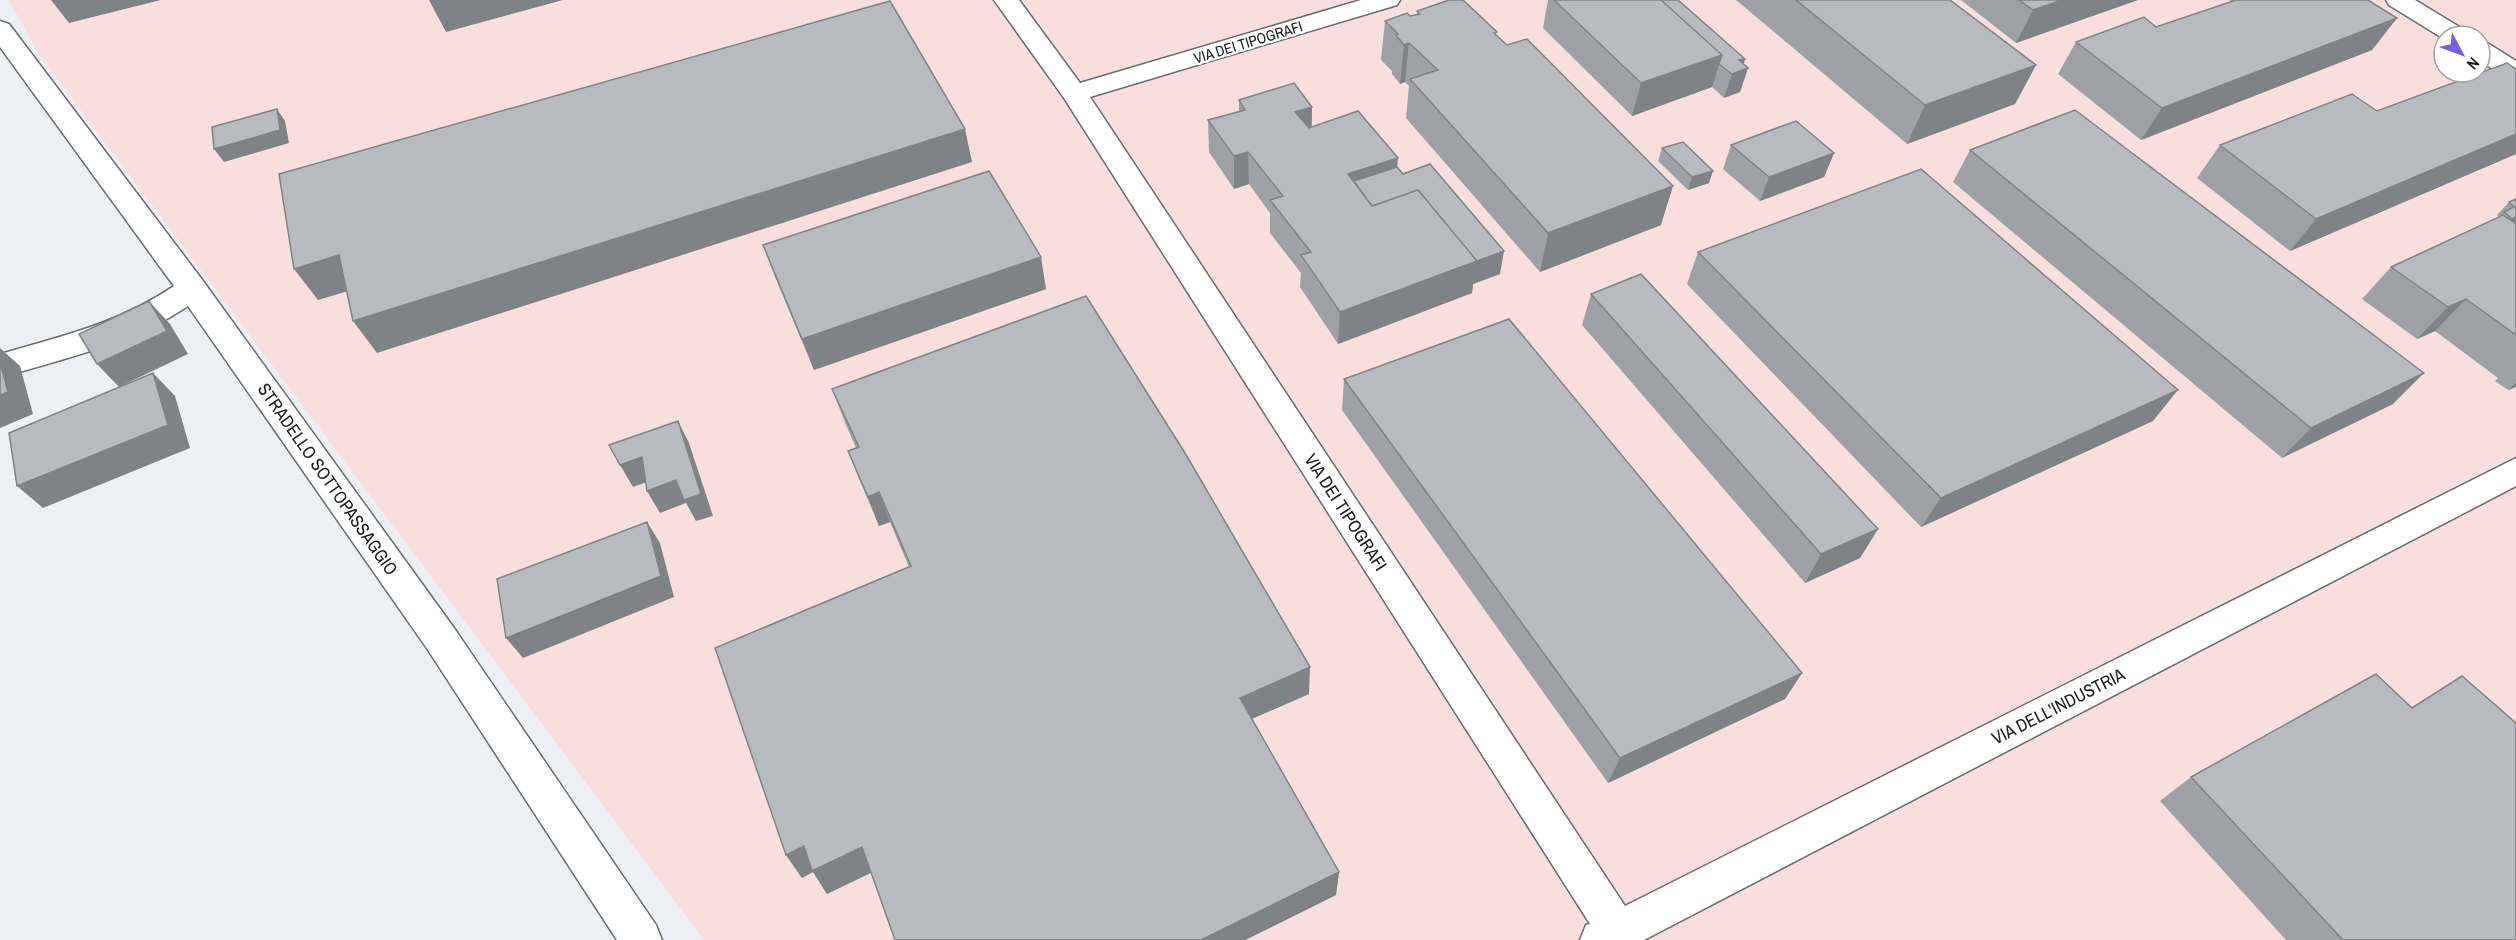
<svg xmlns="http://www.w3.org/2000/svg" width="2516" height="940" font-family="'Archivo Narrow',sans-serif">
  <rect width="100%" height="100%" fill="#ecf0f5"/>
  <path fill="#f9dfdb" fill-rule="evenodd" d="M9 0H2516V940H704L39 55ZM2444 36H2480V72H2444Z"/>
  <g fill="none" stroke-linecap="round" stroke-linejoin="round">
    <defs>
      <path id="minor" d="M994 0H1019L1080 83 1361 0H1400L1397 5 1090 97 1625 906 2516 458V486L1644 940H1580L1586 925 1590 924 1064 98Z
        M2386 0H2415L2466 31 2470 36H2444V39L2389 5Z
        M0 21 9 24 203 281 454 628 656 925 662 940H617L428 650 188 306C132 344 64 358 0 378V354C63 336 119 323 174 286L0 47Z
        M2480 42 2489 44 2516 61V80L2507 78 2480 61Z"/>
    </defs>
    <use href="#minor" stroke="#676b70" stroke-width="3"/>
    <use href="#minor" fill="#fff" fill-rule="evenodd"/>
  </g>
  <path fill="#9da1a5" d="M1548 0H1678L1745 59 1744 64 1748 68 1740 92 1724 98 1712 87 1632 116 1543 28Z
    M1736 0H1950L2036 65 2015 104 1907 144Z
    M1961 0H2138L2016 43Z
    M2230 0H2368L2397 18 2372 50 2141 140 2058 74 2076 42 2156 27 2229 3Z
    M1417 11 1496 35 1661 225 1540 272 1406 118 1409 86 1405 82 1400 84 1392 74V71L1381 60 1385 21 1417 15Z
    M2516 69V154L2290 251 2197 178 2220 145 2377 111Z
    M1239 100 1312 107V127L1397 167 1500 274 1473 284 1472 293 1338 344 1300 287 1301 273 1270 233V213L1249 184 1234 189 1209 152 1208 120 1239 111Z
    M1731 145 1834 153 1824 177 1760 201 1723 169Z
    M1662 148 1709 183 1688 190 1658 161Z
    M1970 150 2393 404 2282 458 1953 182Z
    M2516 199V387L2508 390 2495 381 2498 378 2435 331 2417 339 2362 299 2391 267 2499 217 2497 215 2509 202Z
    M763 245 1046 289 814 370 775 277Z
    M1698 252 2153 421 1921 527 1687 284Z
    M1591 294 1878 529 1860 558 1805 583 1582 325Z
    M1344 379 1802 673 1785 699 1608 783 1342 410Z
    M832 389 1309 694 1252 719 1339 872 1336 895 1245 940H895L871 873 827 894 813 872 802 878 786 855 909 567 890 522 879 526 860 481 848 451 856 448 844 420Z
    M2412 708 2516 940H2286L2160 801 2191 777Z"/>
  <path fill="#808386" d="M51 0H161L69 23Z
    M429 0H563L446 32Z
    M2062 0H2138L2016 43 2033 10Z
    M2397 18 2372 50 2141 140 2162 108Z
    M1409 43 1405 82 1400 84 1404 45Z
    M1722 55 1712 87 1632 116 1641 83Z
    M1745 59 1741 71 1748 68 1740 92 1724 98 1732 74 1739 60Z
    M2036 65 2015 104 1907 144 1925 105Z
    M1312 107 1311 139 1295 112Z
    M277 109 285 121 289 143 224 162 214 149Z
    M965 129 972 162 377 353 353 321Z
    M2516 134V154L2290 251 2316 219Z
    M1248 152 1249 184 1234 189V156Z
    M1834 153 1824 177 1760 201 1769 177Z
    M1398 158 1395 191 1361 202 1348 174Z
    M1713 171 1709 183 1688 190 1692 177Z
    M1673 186 1661 225 1540 272 1548 233Z
    M2516 217V222L2513 225 2501 231 2512 219Z
    M1504 251 1500 274 1473 284 1472 293 1338 344 1340 312Z
    M339 255 362 287 318 300 294 269Z
    M1041 257 1046 289 814 370 802 339Z
    M2466 299 2435 331 2417 339 2448 307Z
    M149 301 170 324 188 354 119 387 97 364Z
    M0 348 20 366 33 414 0 428Z
    M153 373 175 396 190 448 43 508 17 486Z
    M2424 373 2393 404 2282 458 2311 428Z
    M2516 383V387L2508 390Z
    M2178 390 2153 421 1921 527 1941 498Z
    M678 421 689 443 713 516 696 521 686 503 660 513 647 491Z
    M642 457 655 479 633 487 620 465Z
    M879 492 890 522 879 526 868 497Z
    M647 522 660 543 674 597 523 658 506 638Z
    M1878 529 1860 558 1805 583 1821 554Z
    M1310 667 1309 694 1240 724V698Z
    M1802 673 1785 699 1608 783 1620 758Z
    M804 846 862 847 876 870 827 894 813 872 802 878 786 855Z
    M1339 872 1336 895 1245 940H1201Z"/>
  <path fill="#b7bbc0" stroke="#808386" stroke-width="1.5" d="M1449 0H1463L1497 32 1494 33 1507 45 1527 39 1673 186 1548 233 1410 79 1438 70 1409 43 1404 45 1396 35 1398 34 1385 21 1407 13 1410 16 1420 14 1417 11Z
    M1554 0H1661L1722 55 1641 83Z
    M1661 0H1678L1745 59 1739 60 1748 68 1732 74 1719 64 1722 55Z
    M1796 0H1950L2036 65 1925 105Z
    M2019 0H2062L2033 10Z
    M2236 0H2368L2397 18 2162 108 2076 42 2144 17 2156 27Z
    M890 1 965 129 353 321 339 255 294 269 279 174Z
    M2507 63 2516 69V134L2316 219 2220 145 2352 94 2377 111Z
    M1294 83 1312 107 1295 112 1309 128 1358 111 1398 158 1348 174 1372 206 1418 190 1477 261 1340 312 1301 255 1311 252 1270 200 1283 196 1248 152 1234 156 1208 120 1245 110 1239 100Z
    M277 109 280 130 214 149 212 127Z
    M2075 110 2424 373 2311 428 1970 150Z
    M1796 121 1834 153 1769 177 1731 145Z
    M1683 142 1713 171 1692 177 1662 148Z
    M1430 164 1504 251 1477 261 1418 190 1372 206 1354 181 1397 167 1403 174Z
    M1921 169 2178 390 1941 498 1698 252Z
    M989 171 1041 257 802 339 763 245Z
    M2516 199V217L2512 219 2504 212 2514 207 2509 202Z
    M2503 215 2516 224V335L2466 299 2448 307 2391 267Z
    M1641 274 1878 529 1821 554 1591 294Z
    M1086 296 1185 453 1310 667 1240 698 1339 872 1201 940H895L862 847 812 871 804 846 786 855 715 648 911 566 879 492 868 497 848 451 859 447 832 389Z
    M149 301 167 331 97 364 79 334Z
    M1509 319 1802 673 1620 758 1344 379Z
    M0 362 8 392 0 395Z
    M153 373 168 425 17 486 9 433Z
    M678 421 701 494 684 500 676 480 647 491 642 457 620 465 609 445Z
    M647 522 661 576 506 638 497 579Z
    M2376 674 2412 708 2462 676 2516 723V940H2343L2191 777Z"/>
  <g text-anchor="middle" dominant-baseline="central" stroke-width="4.5" stroke-linejoin="round" paint-order="stroke">
    <g font-size="15" fill="#181a1c" stroke="#fff">
      <text transform="translate(1248 42) rotate(-17)">VIA DEI TIPOGRAFI</text>
    </g>
    <g font-size="18" fill="#181a1c" stroke="#fff">
      <text transform="translate(328 479) rotate(55)">STRADELLO SOTTOPASSAGGIO</text>
      <text transform="translate(1346 512) rotate(57)">VIA DEI TIPOGRAFI</text>
      <text transform="translate(2058 706) rotate(-27)">VIA DELL'INDUSTRIA</text>
    </g>
  </g>
  <g transform="translate(2462 54) rotate(131)"><circle r="28" fill="#ffffff" stroke="#a3a3a4" stroke-width="1.5"/>
  <path d="M0-4.5L10 22L0 15L-10 22Z" fill="#7c5ed9"/>
  <text y="-9" font-size="16" font-weight="bold" text-anchor="middle" fill="#181a1c">N</text>
  </g>
</svg>
